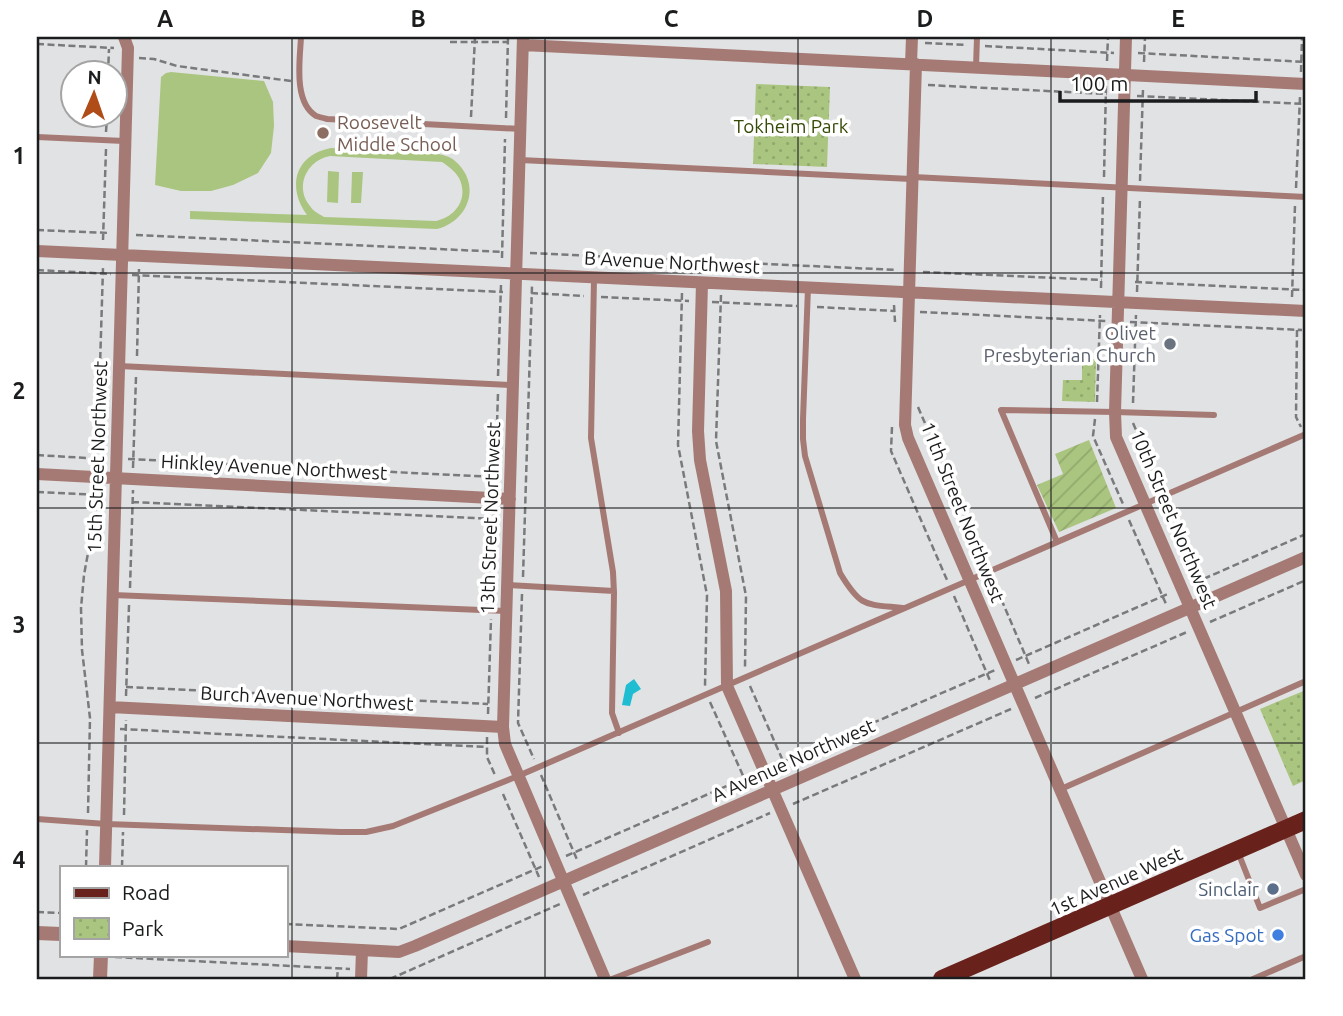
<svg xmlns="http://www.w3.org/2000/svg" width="1343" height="1016" font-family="Ubuntu,sans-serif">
  <defs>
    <pattern id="park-dots" width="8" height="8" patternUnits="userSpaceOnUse" patternTransform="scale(1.75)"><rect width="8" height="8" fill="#aac57f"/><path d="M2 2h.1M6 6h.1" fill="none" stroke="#92a96d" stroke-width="1.8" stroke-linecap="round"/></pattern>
    <pattern id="garden-furrows" width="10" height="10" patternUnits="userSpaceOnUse" patternTransform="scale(1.75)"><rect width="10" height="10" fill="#aac57f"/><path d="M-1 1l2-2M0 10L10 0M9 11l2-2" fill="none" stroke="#92a96d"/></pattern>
  </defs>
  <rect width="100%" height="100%" fill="#e1e2e4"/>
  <path fill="#aac57f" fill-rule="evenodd" d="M171 72 264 81 273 102 274 126 271 153 258 173 233 185 211 191H181L155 185 161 77 166 73Z
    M331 148 435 153C442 155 450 156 455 161 482 184 469 221 437 229L190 219V211L307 215C287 188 294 155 331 148ZM330 156 442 162C448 166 455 171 459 178 469 198 456 217 436 221L324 217C319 214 313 211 310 206 294 187 307 160 330 156Z
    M328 171 339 172 338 203 327 202Z
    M352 172H363L361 203H351Z"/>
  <path fill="url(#park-dots)" d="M756 84 830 87 827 167 753 164Z
    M1082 359H1096L1095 402 1062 401 1063 380H1082Z
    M1306 690V780L1293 786 1260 709Z"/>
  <path fill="url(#garden-furrows)" d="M1089 440 1116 508 1059 532 1037 485 1063 474 1055 454Z"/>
  <path fill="#1ebdd1" d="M634 679 641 689 633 694 630 706 622 705 626 685Z"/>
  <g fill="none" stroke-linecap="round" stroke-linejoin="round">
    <path stroke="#797a7c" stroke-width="2.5" stroke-dasharray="7 3.5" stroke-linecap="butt" d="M450 42H508
      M925 43 967 45
      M37 44 114 48
      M985 46 1114 53
      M1138 53 1306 62
      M139 58 154 59 177 66 291 81
      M1107 61 1108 37
      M1144 62 1145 37
      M1301 72 1302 37
      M108 74 109 49
      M928 85 1107 94
      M1137 96 1306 104
      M471 117 475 37
      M506 118 508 37
      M106 132 107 116
      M1104 177 1106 86
      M1140 181 1143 89
      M1296 188 1300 97
      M37 230 110 233
      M136 235 503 252
      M103 240 106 149
      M530 253 897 270
      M502 258 505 139
      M37 270 111 274
      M923 272 1102 280
      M132 275 503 292
      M1135 282 1303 290
      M1101 288 1103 194
      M1137 292 1140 198
      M531 293 584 296
      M682 293 678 445 707 595 705 686
      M721 295 716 441 746 596 745 667
      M601 297 689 301
      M1292 297 1295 205
      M712 302 797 306
      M894 305 895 322
      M817 307 895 311
      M920 312 1106 321
      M1130 322 1302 330
      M1297 330 1296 417 1301 427
      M137 356 139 269
      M498 376 501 285
      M1097 402 1100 315
      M1133 403 1136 315
      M918 407 986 565
      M1095 419 1093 436 1123 504
      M1133 423 1161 488
      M892 427 891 451 947 580
      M37 455 103 459
      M128 459 495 477
      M97 464 103 268
      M133 468 136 377
      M495 485 498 393
      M37 492 103 495
      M132 502 496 519
      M1168 503 1205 587
      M1129 520 1166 604
      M523 577 532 286
      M993 580 1029 664
      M1194 583 1306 534
      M130 588 133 490
      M522 594 518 723 534 759
      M954 596 991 683
      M491 602 494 511
      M1210 622 1306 580
      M1016 660 1170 593
      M750 686 787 770
      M126 687 488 704
      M126 696 129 605
      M1035 698 1187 632
      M710 702 749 789
      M488 714 491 619
      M120 729 487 747
      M487 737V757L495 775
      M776 765 995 670
      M541 775 578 862
      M503 794 539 877
      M793 804 1011 709
      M88 813 90 718 82 650 81 608 84 575 96 509 97 489
      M124 815 126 720
      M566 856 752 775
      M86 867 87 830
      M122 867 123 832
      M583 895 770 813
      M37 912 61 913
      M285 924 399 929 543 866
      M115 957 350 969
      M337 979 338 968
      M390 979 560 904"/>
    <path stroke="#a57a74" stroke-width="6" d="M301 37C300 59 293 102 316 116 319 117 323 118 327 119L521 129
      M976 67 977 37
      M37 137 124 141
      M520 160 911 179
      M913 177 1306 197
      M594 278 591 438 613 572 614 593 612 713 619 733
      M808 288 803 419V439L805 456 840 573C861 608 865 604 903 608
      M119 366 512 385
      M1057 542 1001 410 1115 412 1214 415
      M507 585 614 591
      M113 595 506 611
      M1061 789 1306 681
      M37 819 106 824 340 832H366L393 826 518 776 1306 434
      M1238 852 1260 908 1306 889
      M612 979 708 942
      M1253 979 1306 956"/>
    <path stroke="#a57a74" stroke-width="12" d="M523 37 503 727 505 744 605 979
      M1126 37 1115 412 1116 437 1306 875
      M523 45 1306 84
      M911 64 912 37
      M916 64 905 425 908 438 1142 979
      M37 251 1306 311
      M702 283 698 431 700 460 726 591 727 686 855 979
      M37 474 510 499
      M110 707 503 727
      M105 867 128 48 124 37
      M285 946 399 952 415 946 1306 557
      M361 979 362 950"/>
    <path stroke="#a57a74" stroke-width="14" d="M37 933 61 934
      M100 979 101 955"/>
    <path stroke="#69221b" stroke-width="18" d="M942 979 1306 820"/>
  </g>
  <path fill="none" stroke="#1b1c1d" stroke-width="2" stroke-opacity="0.55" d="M292 37V979M545 37V979M798 37V979M1051 37V979M37 273H1306M37 508H1306M37 743H1306"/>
  <circle fill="#8d6e63" stroke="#fff" stroke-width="2.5" cx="323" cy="133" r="7"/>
  <circle fill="#6b7280" stroke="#fff" stroke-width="2.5" cx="1170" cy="344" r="7"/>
  <circle fill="#5c6f8a" stroke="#fff" stroke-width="2.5" cx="1273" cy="889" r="7"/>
  <circle fill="#3f7fe0" stroke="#fff" stroke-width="2.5" cx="1278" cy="935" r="7"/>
  <g text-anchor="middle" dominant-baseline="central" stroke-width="7" stroke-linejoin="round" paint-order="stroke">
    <g font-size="19" fill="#785e54" stroke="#fff" text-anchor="start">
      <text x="337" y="122">Roosevelt<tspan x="337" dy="22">Middle School</tspan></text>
    </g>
    <g font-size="19" fill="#364a07" stroke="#fff">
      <text x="791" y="126">Tokheim Park</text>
    </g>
    <g font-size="19" fill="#1b1c1d" stroke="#fff">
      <text transform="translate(672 262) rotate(3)">B Avenue Northwest</text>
      <text transform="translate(97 457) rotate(-88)">15th Street Northwest</text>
      <text transform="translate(274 467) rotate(3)">Hinkley Avenue Northwest</text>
      <text transform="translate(963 512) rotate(68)">11th Street Northwest</text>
      <text transform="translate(490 518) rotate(-88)">13th Street Northwest</text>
      <text transform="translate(1174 519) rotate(67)">10th Street Northwest</text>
      <text transform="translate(307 698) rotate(3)">Burch Avenue Northwest</text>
      <text transform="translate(793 760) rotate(-24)">A Avenue Northwest</text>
      <text transform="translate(1116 881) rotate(-24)">1st Avenue West</text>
    </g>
    <g font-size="19" fill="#5b616d" stroke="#fff" text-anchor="end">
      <text x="1156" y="333">Olivet<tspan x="1156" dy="22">Presbyterian Church</tspan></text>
    </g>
    <g font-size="19" fill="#4e5e75" stroke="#fff" text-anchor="end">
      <text x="1259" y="889">Sinclair</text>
    </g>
    <g font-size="19" fill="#366cbe" stroke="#fff" text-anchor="end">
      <text x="1264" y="935">Gas Spot</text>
    </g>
  </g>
  <rect width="1343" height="1016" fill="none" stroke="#ffffff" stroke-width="77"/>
  <rect x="60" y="866" width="228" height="91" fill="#ffffff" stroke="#a4a4a5" stroke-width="2"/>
  <rect x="74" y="888" width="35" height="10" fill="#69221b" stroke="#a4a4a5" stroke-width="2"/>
  <text x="122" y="900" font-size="21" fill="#1b1c1d">Road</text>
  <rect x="74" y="918" width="35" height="21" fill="url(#park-dots)" stroke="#a4a4a5" stroke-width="2"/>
  <text x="122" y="936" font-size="21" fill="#1b1c1d">Park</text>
  <g transform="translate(94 94) rotate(2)"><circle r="33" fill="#ffffff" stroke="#a4a4a5" stroke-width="2"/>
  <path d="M0-5L12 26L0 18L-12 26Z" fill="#b04c17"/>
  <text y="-10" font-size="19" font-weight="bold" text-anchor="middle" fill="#1b1c1d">N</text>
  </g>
  <path d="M1060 91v10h196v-10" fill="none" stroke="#1b1c1d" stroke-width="3.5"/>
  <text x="1070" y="91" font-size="21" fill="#1b1c1d" stroke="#ffffff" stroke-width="5" paint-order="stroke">100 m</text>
  <rect x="38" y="38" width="1266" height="940" fill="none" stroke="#1b1c1d" stroke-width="2.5"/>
  <g font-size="23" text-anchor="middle" font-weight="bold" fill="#1b1c1d">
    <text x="165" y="27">A</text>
    <text x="418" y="27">B</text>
    <text x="671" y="27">C</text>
    <text x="925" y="27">D</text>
    <text x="1178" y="27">E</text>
    <text x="19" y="164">1</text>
    <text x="19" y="399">2</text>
    <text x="19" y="633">3</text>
    <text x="19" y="868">4</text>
  </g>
</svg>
